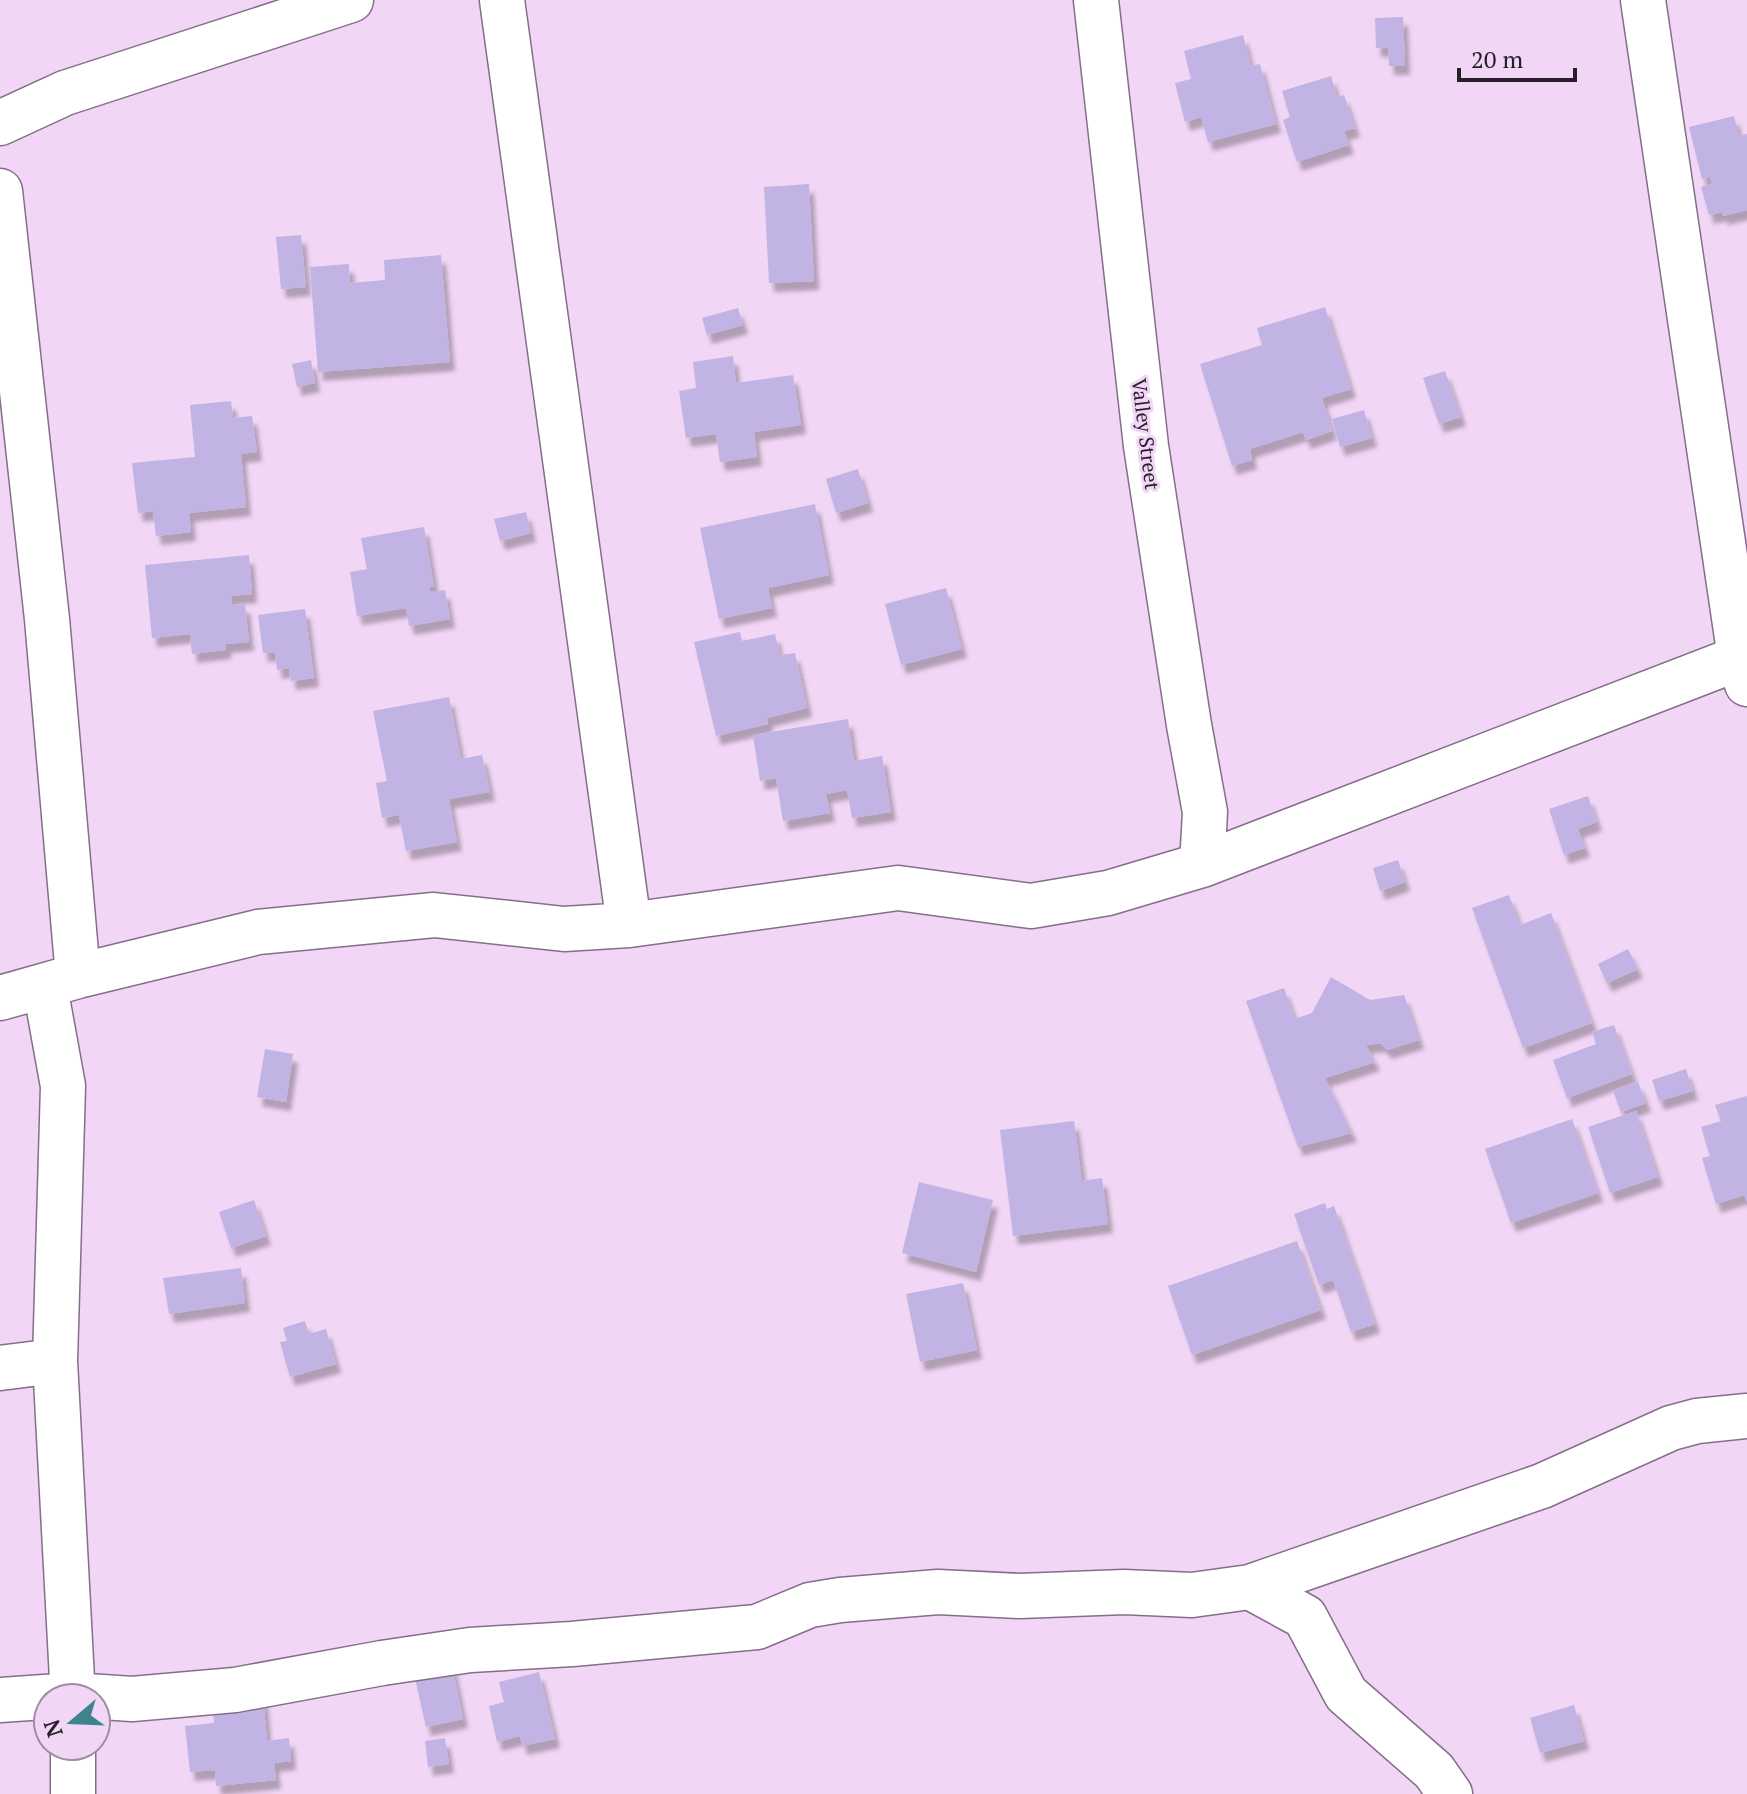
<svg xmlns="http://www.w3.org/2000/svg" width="1747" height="1794" font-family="'PT Serif',serif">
  <defs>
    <filter id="shadow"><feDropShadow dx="5" dy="9" stdDeviation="2" flood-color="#0004"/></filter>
  </defs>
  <rect width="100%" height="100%" fill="#f1d6f5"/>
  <path fill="#c1b3e3" filter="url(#shadow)" d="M1403 17 1405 66H1389L1388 48H1376L1375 18Z
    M1243 35 1251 66 1260 64 1276 124 1208 142 1201 117 1185 122 1175 83 1191 79 1184 51Z
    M1331 76 1337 97 1344 95 1355 128 1344 131 1349 145 1297 162 1283 120 1290 117 1282 91Z
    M1734 116 1739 136 1747 134V210L1723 216 1722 212 1709 215 1701 187 1712 184 1710 177 1702 179 1689 127Z
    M809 184 814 281 769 283 764 187Z
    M301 235 306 287 281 289 276 237Z
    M441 255 450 362 318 372 310 267 349 264 350 283 385 280 384 260Z
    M1325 307 1351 389 1322 398 1332 431 1306 440 1303 432 1250 449 1252 460 1232 466 1200 364 1262 345 1257 328Z
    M738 308 743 325 707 335 702 318Z
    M733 356 736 383 793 375 801 425 754 432 757 457 720 462 716 434 686 438 679 391 696 388 693 362Z
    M311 360 315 383 297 387 292 364Z
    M1445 371 1461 417 1439 424 1423 378Z
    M231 401 233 418 252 416 257 452 241 454 246 507 189 513 191 532 156 536 153 511 138 513 132 463 195 457 190 405Z
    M1364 410 1372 438 1340 447 1332 419Z
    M858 469 868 503 836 513 826 479Z
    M815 504 829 575 768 588 772 608 719 619 700 528Z
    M526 512 531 533 500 541 494 519Z
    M424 527 434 587H429L430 592 445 590 450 619 409 626 406 608 357 616 350 572 367 569 361 538Z
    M249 555 252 594 231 596 232 605 245 604 249 642 226 644V650L192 654 190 634 152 638 145 565Z
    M946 588 962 649 901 665 885 604Z
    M305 609 314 678 291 681 289 668 277 670 275 652 263 653 258 615Z
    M740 632 742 641 775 634 780 655 795 653 807 708 767 718 768 724 716 736 694 642Z
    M449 697 461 759 482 755 490 792 449 799 457 842 406 851 399 815 382 818 376 783 387 781 373 711Z
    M848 719 854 761 882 756 891 812 852 818 847 790 826 794 830 813 783 821 776 778 760 781 753 735Z
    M1588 796 1597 822 1578 829 1585 848 1564 855 1549 809Z
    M1398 860 1405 882 1380 891 1373 868Z
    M1509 895 1520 925 1551 913 1592 1023 1523 1048 1472 908Z
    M1628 949 1638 969 1607 983 1598 964Z
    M1331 977 1370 1000 1404 995 1419 1040 1387 1050 1381 1043 1366 1045 1375 1062 1325 1078 1352 1133 1298 1147 1246 1001 1284 988 1295 1019 1312 1013Z
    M1614 1025 1632 1074 1567 1098 1553 1060 1596 1044 1592 1032Z
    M265 1049 293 1054 286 1102 257 1097Z
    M1686 1069 1693 1091 1659 1101 1652 1080Z
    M1638 1082 1646 1103 1621 1112 1613 1091Z
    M1747 1096V1202L1744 1195 1716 1204 1702 1158 1710 1156 1701 1127 1721 1121 1715 1105Z
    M1636 1111 1658 1177 1610 1193 1588 1127Z
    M1572 1119 1598 1193 1511 1223 1485 1149Z
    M1074 1121 1082 1181 1102 1178 1108 1224 1013 1236 1000 1130Z
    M919 1182 993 1200 976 1272 902 1253Z
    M254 1200 266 1236 231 1248 219 1212Z
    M1325 1203 1327 1209 1334 1206 1375 1324 1351 1332 1333 1280 1319 1285 1294 1214Z
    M1297 1241 1321 1310 1192 1355 1168 1286Z
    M241 1268 245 1303 169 1314 163 1278Z
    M963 1283 977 1350 920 1362 906 1294Z
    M305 1321 309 1334 326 1329 336 1364 290 1377 280 1342 287 1341 283 1328Z
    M452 1665 463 1719 426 1727 414 1674Z
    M539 1672 555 1739 522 1746 520 1736 497 1742 489 1706 504 1702 499 1682Z
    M263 1697 267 1741 289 1738 291 1761 274 1763 276 1780 216 1786 215 1770 190 1772 185 1726 214 1723 212 1702Z
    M1574 1705 1584 1741 1540 1753 1530 1718Z
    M445 1738 449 1764 428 1767 425 1741Z"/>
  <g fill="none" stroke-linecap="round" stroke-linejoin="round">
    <defs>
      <path id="minor" d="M502 0 629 925
        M1096 0 1146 446 1189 725 1205 812 1202 865
        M1643 0 1740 658 1747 684
        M0 123 65 93 351 0
        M0 191 47 619 78 976
        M45 987 63 1086 55 1361 73 1698
        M0 998 78 976 258 932 434 915 564 929 629 925 898 888 1031 906 1108 893 1202 865 1747 655
        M0 1368 55 1361
        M1250 1587 1305 1617 1346 1694 1434 1771 1450 1794
        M0 1700 73 1695 132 1699 235 1690 382 1663 470 1650 572 1644 757 1627 810 1605 840 1600 938 1592 1020 1596 1124 1592 1192 1595 1250 1587 1542 1486 1671 1428 1697 1421 1747 1416
        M73 1794V1746"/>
    </defs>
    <use href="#minor" stroke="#856e89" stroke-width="47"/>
    <use href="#minor" stroke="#fff" stroke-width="44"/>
  </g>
  <g text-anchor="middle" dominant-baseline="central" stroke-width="6" stroke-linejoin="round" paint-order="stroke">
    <g font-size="20" fill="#271e29" stroke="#f1d6f5">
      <text transform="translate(1146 434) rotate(83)">Valley Street</text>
    </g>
  </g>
  <g transform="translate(72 1722) rotate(251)"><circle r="38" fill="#f1d6f5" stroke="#a08ca3" stroke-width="2"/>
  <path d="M0-6L14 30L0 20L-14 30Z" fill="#3d848c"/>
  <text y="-12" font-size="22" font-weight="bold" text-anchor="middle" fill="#271e29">N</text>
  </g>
  <path d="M1459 68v12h116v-12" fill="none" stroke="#271e29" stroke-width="4"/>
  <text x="1471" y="68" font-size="24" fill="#271e29" stroke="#f1d6f5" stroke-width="6" paint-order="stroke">20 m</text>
</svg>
